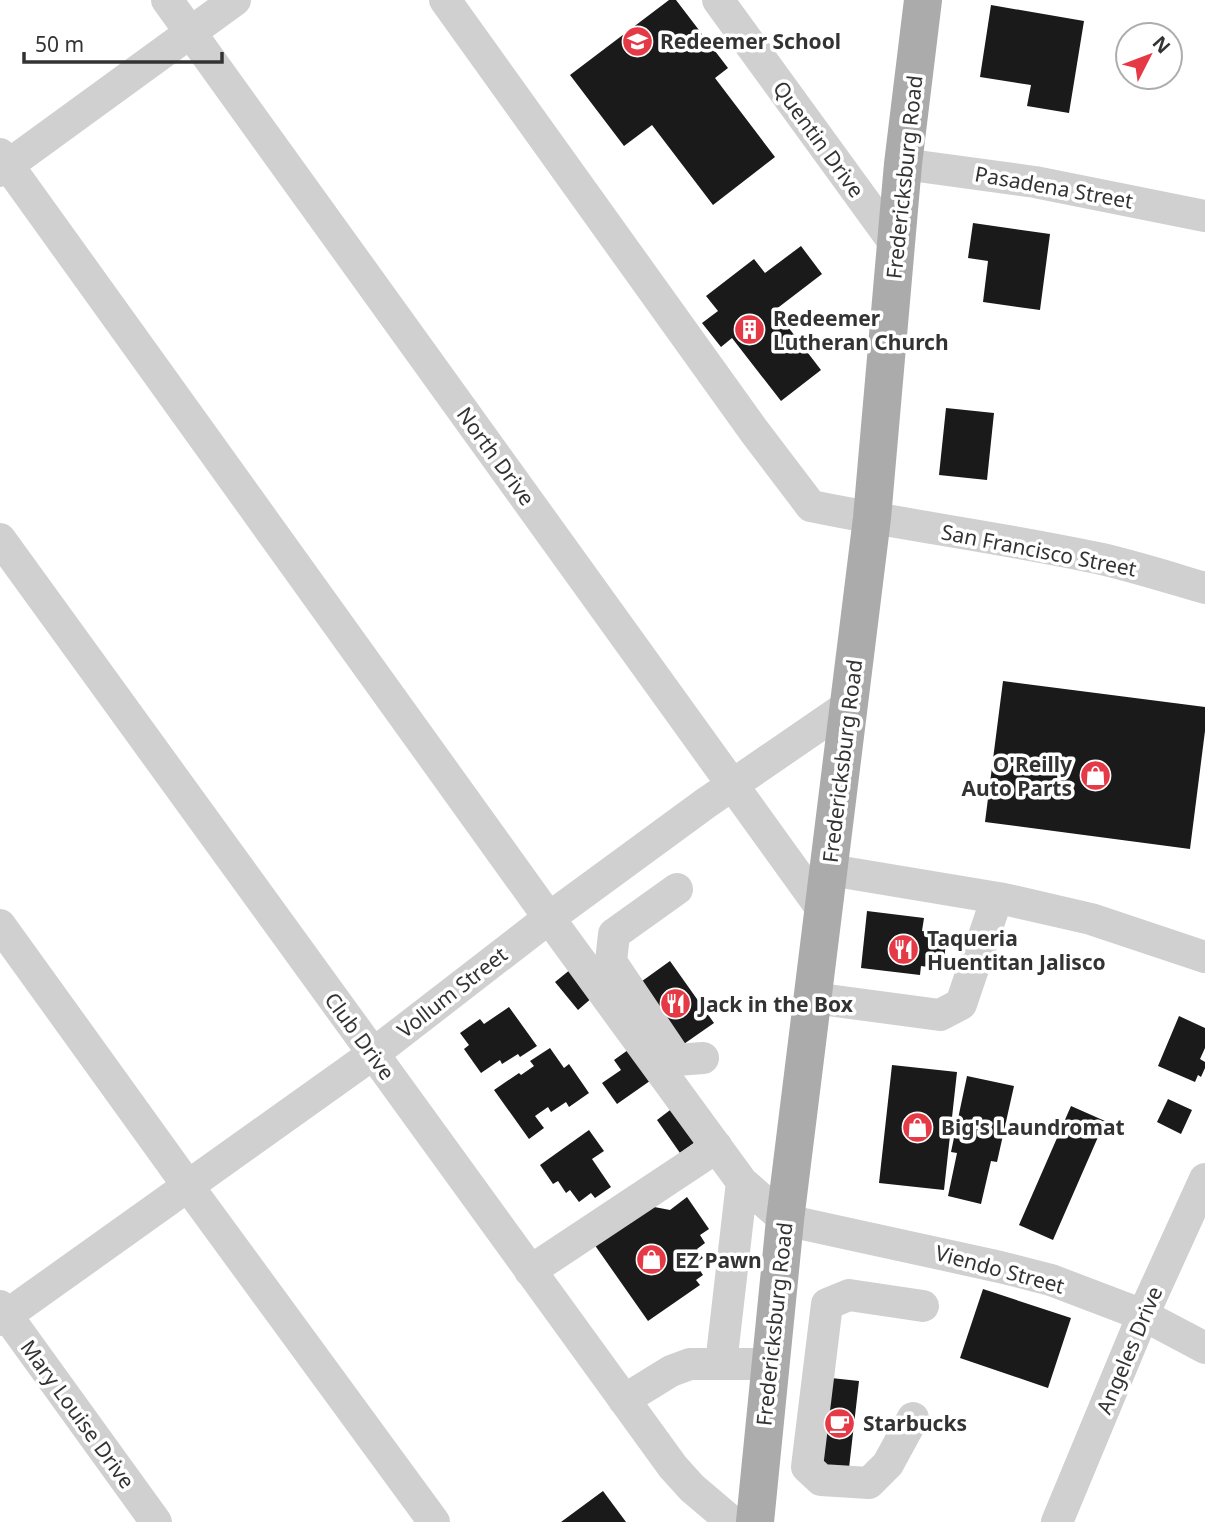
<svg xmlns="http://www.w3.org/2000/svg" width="1205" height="1522" font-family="'Noto Sans',sans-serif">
  <rect width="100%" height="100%" fill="#fff"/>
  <path fill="#1a1a1a" d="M669 0H676L728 68 715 78 775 157 713 205 652 125 624 146 570 75Z
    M991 5 1084 21 1069 113 1027 106 1031 85 980 77Z
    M973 223 1050 234 1040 310 983 302 988 261 968 258Z
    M801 246 822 274 775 310 821 370 781 401 732 338 721 347 702 323 718 311 706 296 754 259 765 273Z
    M946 408 994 413 987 480 939 475Z
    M1003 681 1205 707V731L1190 849 985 822Z
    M867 911 924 918 922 931 947 934 943 969 921 966 920 975 861 968Z
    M670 961 714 1023 681 1046 638 984Z
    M571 969 593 997 578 1010 555 982Z
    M509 1007 537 1046 520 1057 518 1054 502 1064 500 1060 481 1073 464 1049 469 1045 460 1033 480 1019 484 1024Z
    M1179 1016 1205 1028V1048L1200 1059 1205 1062V1068L1201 1077 1198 1075 1195 1082 1158 1066Z
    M635 1045 657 1076 617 1104 602 1083 621 1070 614 1060Z
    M550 1048 564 1068 569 1064 589 1093 569 1107 566 1102 551 1112 548 1107 535 1116 544 1128 529 1139 494 1090 519 1073 521 1075 534 1066 530 1061Z
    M892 1065 957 1072 944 1190 879 1183Z
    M967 1076 1014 1086 997 1162 991 1161 981 1204 948 1196 957 1153 951 1152Z
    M1168 1099 1192 1110 1181 1134 1157 1122Z
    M678 1104 702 1137 680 1153 657 1120Z
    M1071 1106 1105 1121 1053 1240 1019 1225Z
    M589 1130 604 1151 592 1159 611 1187 595 1198 591 1193 579 1202 570 1190 566 1193 558 1181 553 1184 540 1165Z
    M687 1197 709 1229 700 1235 705 1243 697 1249 703 1258 695 1263 703 1275 696 1280 700 1285 648 1321 594 1244 649 1206 670 1210Z
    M983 1289 1071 1318 1048 1388 960 1358Z
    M831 1378 859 1381 849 1468 821 1464Z
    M603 1491 626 1522H561Z"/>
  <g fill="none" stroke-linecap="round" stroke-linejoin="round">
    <path stroke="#d0d0d0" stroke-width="32" d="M167 0 824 912
      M445 0 754 431 811 506C908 526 1005 538 1102 559 1136 567 1171 578 1205 588
      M718 0 896 245
      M0 154 549 918 742 1182 785 1220 1000 1267 1051 1280 1143 1315 1205 1348
      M903 164 1035 182 1205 216
      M0 171 235 0
      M0 539 673 1467 692 1488 732 1522
      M830 870 1004 899 1091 919 1205 957
      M677 889 614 934 611 962 677 1060 703 1058
      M0 925 188 1186 434 1522
      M813 998 940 1015 961 1004 997 898
      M530 1271 717 1147
      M0 1306 156 1522
      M0 1320 373 1054 549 918 706 803 846 707
      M721 1364 742 1182
      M624 1400 671 1371 690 1364H770
      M913 1418 888 1464 869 1483 821 1480 807 1467 827 1304 849 1295 923 1306
      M1057 1522 1143 1315 1205 1179"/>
    <path stroke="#ababab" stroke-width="38" d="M755 1522 785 1220 872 518 903 164 923 0"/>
  </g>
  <defs>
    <symbol id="school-disc" viewBox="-11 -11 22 22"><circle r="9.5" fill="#e63946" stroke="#fff"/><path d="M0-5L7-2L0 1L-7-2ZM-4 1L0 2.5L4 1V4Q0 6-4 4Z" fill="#fff"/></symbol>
    <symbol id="building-disc" viewBox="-11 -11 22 22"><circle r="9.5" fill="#e63946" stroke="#fff"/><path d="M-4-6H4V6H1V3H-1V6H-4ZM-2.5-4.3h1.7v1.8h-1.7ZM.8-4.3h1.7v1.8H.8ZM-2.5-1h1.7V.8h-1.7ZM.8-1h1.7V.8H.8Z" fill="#fff"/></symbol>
    <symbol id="shop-disc" viewBox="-11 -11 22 22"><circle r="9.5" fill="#e63946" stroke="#fff"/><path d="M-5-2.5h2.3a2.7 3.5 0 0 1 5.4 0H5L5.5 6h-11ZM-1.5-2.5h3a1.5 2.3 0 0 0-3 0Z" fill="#fff"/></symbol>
    <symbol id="restaurant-disc" viewBox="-11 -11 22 22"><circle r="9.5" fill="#e63946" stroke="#fff"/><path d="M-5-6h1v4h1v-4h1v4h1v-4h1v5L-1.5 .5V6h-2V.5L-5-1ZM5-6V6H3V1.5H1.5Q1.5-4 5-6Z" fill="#fff"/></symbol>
    <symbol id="cafe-disc" viewBox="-11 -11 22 22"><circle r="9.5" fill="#e63946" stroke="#fff"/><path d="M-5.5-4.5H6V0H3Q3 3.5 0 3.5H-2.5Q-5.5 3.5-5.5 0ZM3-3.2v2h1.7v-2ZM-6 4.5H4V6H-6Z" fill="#fff"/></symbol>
  </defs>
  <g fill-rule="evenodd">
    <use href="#school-disc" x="620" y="24" width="35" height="35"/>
    <use href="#building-disc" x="732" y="312" width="35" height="35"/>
    <use href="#shop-disc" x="1078" y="758" width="35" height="35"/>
    <use href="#restaurant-disc" x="886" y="932" width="35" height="35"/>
    <use href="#restaurant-disc" x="658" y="986" width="35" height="35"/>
    <use href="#shop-disc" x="900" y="1110" width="35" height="35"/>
    <use href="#shop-disc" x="634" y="1242" width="35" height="35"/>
    <use href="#cafe-disc" x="822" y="1406" width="35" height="35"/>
  </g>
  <g text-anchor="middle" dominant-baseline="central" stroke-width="7" stroke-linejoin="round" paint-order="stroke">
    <g font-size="21" font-weight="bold" fill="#333" stroke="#fff" text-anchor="start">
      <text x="660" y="41">Redeemer School</text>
      <text x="773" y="318">Redeemer<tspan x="773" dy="24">Lutheran Church</tspan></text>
      <text x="1072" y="764" text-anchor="end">O'Reilly<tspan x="1072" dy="24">Auto Parts</tspan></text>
      <text x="927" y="938">Taqueria<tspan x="927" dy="24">Huentitan Jalisco</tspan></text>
      <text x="699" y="1004">Jack in the Box</text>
      <text x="941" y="1127">Big's Laundromat</text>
      <text x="675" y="1260">EZ Pawn</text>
      <text x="863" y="1423">Starbucks</text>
    </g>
    <g font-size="21" fill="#333" stroke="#fff">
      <text transform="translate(819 139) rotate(54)">Quentin Drive</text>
      <text transform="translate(904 177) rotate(-84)">Fredericksburg Road</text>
      <text transform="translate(1054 187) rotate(10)">Pasadena Street</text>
      <text transform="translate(496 456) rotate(54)">North Drive</text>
      <text transform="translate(1039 550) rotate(11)">San Francisco Street</text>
      <text transform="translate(842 761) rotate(-83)">Fredericksburg Road</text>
      <text transform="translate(452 992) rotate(-38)">Vollum Street</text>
      <text transform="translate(360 1036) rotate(54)">Club Drive</text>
      <text transform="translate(1000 1269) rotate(15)">Viendo Street</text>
      <text transform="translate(774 1324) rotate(-84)">Fredericksburg Road</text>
      <text transform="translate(1129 1350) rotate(-67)">Angeles Drive</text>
      <text transform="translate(78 1414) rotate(54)">Mary Louise Drive</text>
    </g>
  </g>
  <g transform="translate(1149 56) rotate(48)"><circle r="33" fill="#ffffff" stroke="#adadad" stroke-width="2"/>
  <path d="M0-5L12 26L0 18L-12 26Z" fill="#e63946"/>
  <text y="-10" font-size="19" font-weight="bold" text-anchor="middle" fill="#333333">N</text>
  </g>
  <path d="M24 52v10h198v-10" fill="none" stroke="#333333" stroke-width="3.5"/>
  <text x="35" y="52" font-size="21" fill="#333333" stroke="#ffffff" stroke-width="5" paint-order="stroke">50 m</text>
</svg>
